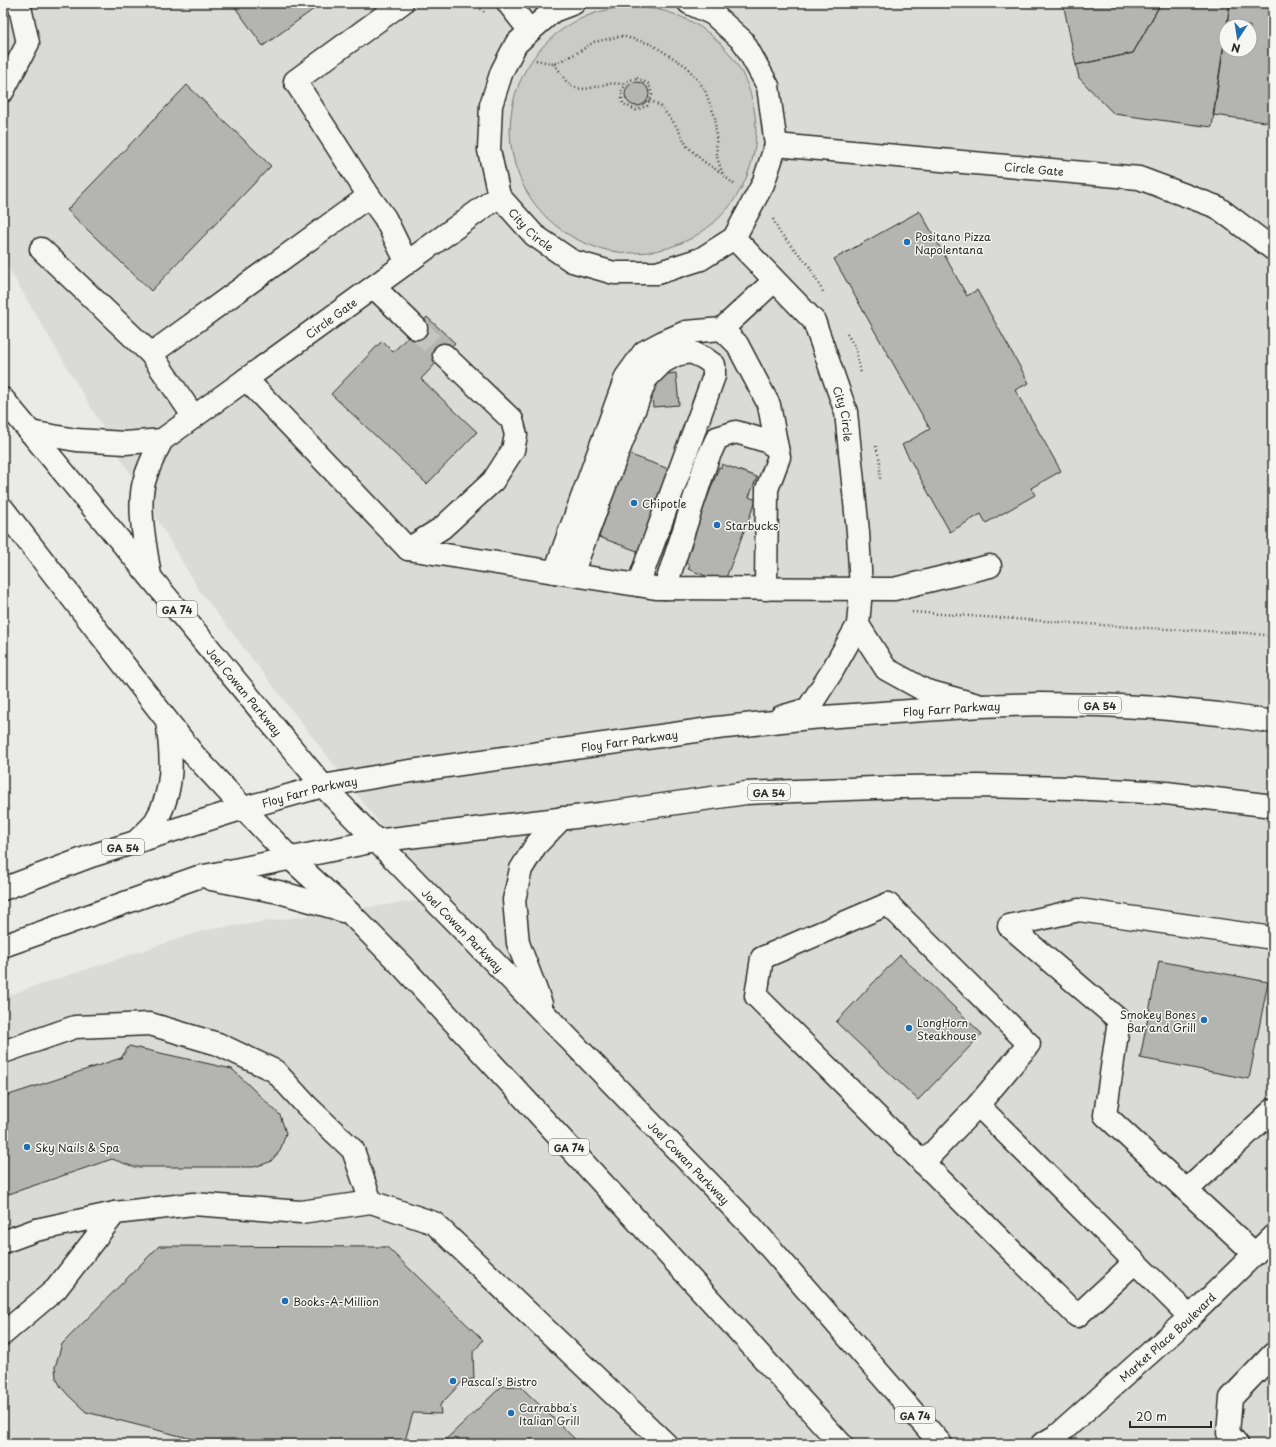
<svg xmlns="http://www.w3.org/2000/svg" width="1276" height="1447" font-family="'Playpen Sans',sans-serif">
  <rect width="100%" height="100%" fill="#eaeae6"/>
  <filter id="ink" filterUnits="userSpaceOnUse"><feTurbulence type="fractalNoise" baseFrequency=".025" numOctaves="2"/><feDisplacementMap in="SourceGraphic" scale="8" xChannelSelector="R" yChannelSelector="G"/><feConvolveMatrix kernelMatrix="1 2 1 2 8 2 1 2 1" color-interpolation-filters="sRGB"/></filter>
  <g filter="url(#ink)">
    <path fill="#dadad6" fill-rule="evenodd" d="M3 3H1273V1444H3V997L205 930 437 898 199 590 3 259ZM1226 26H1250V50H1226Z"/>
    <path fill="#cacac7" stroke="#7a7a79" d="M510 130a123 123 0 1 1 246 0a123 123 0 1 1-246 0Z"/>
    <path fill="#b4b4b1" stroke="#2b2b2b" d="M232 3H322L263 46Z
      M1063 3H1161L1133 53 1076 65Z
      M1161 3H1230L1212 127 1114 114 1079 78 1076 65 1133 53Z
      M1230 3H1273V123L1213 115 1226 29V50H1250V26H1227Z
      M625 94a12 12 0 1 1 24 0a12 12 0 1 1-24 0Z
      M187 85 271 166 151 291 67 210Z
      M920 211 967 296 977 290 1029 383 1015 390 1061 471 1031 488 1035 495 986 523 981 514 950 532 902 445 930 429 834 259Z
      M427 317 455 343 421 379 477 432 427 484 331 394 382 341 393 352Z
      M676 373 679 405 653 407 650 376Z
      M628 454 669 469 640 552 599 537Z
      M722 464 757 477 749 497 756 500 724 583 688 569 690 565 683 562 719 467 721 468Z
      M900 955 982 1034 918 1100 836 1022Z
      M1159 961 1268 982 1249 1079 1140 1058Z
      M129 1046 232 1069 280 1115 286 1133 280 1151 270 1162 254 1167H134L112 1159 3 1196V1097L121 1058Z
      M159 1246 387 1247 483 1340 473 1353 474 1379 464 1380 440 1405 441 1414 413 1413 404 1444H212L86 1412 68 1395 61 1387 56 1378 55 1367 62 1344Z
      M502 1386 521 1387 580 1444H441Z"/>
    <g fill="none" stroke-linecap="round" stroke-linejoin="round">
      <path stroke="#c4c4c1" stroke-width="22" stroke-dasharray="22 11" stroke-linecap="butt" d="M416 328 444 355"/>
      <defs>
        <g id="minor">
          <path d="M508 3 530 31"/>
          <path id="s1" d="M574 3 553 11 530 31 516 44 502 71 491 105 489 150 499 196 534 235 572 261 614 273H657L701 259 734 238 763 184 776 145 768 86 743 41 713 14 689 3"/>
          <path d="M3 91 28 43 19 3"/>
          <path id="s2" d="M776 145 1139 178 1217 207 1273 249"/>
          <path d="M369 196 385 218 407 263"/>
          <path id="s3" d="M734 238 814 321 846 412 858 532 861 589 858 625 831 673 808 709 781 717"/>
          <path d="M41 249 151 354 194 417"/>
          <path d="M374 287 416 328"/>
          <path d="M722 329 737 344 769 405 777 448"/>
          <path d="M151 354 369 196 295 81 402 3"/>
          <path d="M246 379 408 549 656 588 894 589 990 566"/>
          <path d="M30 432 76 440 125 443 162 440"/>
          <path d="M408 549 442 528 493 481 513 450 516 435 512 420 444 355"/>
          <path d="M555 572 626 377 644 352 663 342 686 332 722 329 774 281"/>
          <path d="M572 574 600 499 646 379 663 362 676 355 691 352 704 358 714 365V376L638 585"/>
          <path id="s4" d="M150 576C146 549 137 508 144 482 148 467 155 453 162 440L499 196"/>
          <path d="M665 588 707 460 717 438 736 432 766 441 777 448 779 457 767 489 766 589"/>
          <path d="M858 625 886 669 924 690 978 705"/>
          <path d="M3 1052 75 1027 150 1024 218 1044 275 1071 306 1105 353 1150 371 1202"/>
          <path d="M923 1163 978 1105"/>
          <path d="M1187 1190 1273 1110"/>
          <path d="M3 1242 36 1230 115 1213"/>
          <path d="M1255 1254 1105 1115 1119 1020 1009 926 1079 910 1273 938"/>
          <path d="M1135 1262 1077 1316 756 996 762 958 888 904 1029 1044 978 1105 1190 1317"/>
          <path d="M3 1334 56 1289 115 1213 193 1204 301 1212 371 1202 434 1223 666 1444"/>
          <path id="s5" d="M1042 1444 1058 1435 1190 1317 1273 1236"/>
          <path d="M1237 1444 1228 1433 1231 1398 1273 1354"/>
        </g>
        <g id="major">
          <path id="s6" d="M3 399 323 786 752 1227 941 1444"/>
          <path d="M3 509 194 755 290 858 352 915 404 968 712 1302 841 1444"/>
          <path d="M136 842C142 835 151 829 155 822 175 790 172 756 167 721"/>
          <path d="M211 879 279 892 335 908 342 911"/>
          <path id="s7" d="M3 889 91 856 244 808 323 786 397 773 717 728 810 718 981 706 1040 704 1100 705 1159 708 1219 714 1273 722"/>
          <path d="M3 946 198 877 215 874 375 841 600 814 746 793 901 787 978 786 1072 788 1166 793 1273 806"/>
          <path d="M541 1004 518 943 514 900 521 869 536 845 562 818"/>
        </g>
      </defs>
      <use href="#minor" stroke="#2b2b2b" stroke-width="25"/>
      <use href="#major" stroke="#2b2b2b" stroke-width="25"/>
      <path stroke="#2b2b2b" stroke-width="2.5" stroke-dasharray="1 3" stroke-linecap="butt" d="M475 3 484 12
        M536 60 554 64 577 53 594 42 622 36 651 44 686 66 704 88 715 117 717 157 723 175 735 185
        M554 64C561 71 564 82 572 86 584 93 597 85 609 84 614 83 620 84 625 84
        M637 78 649 84 652 95 647 106 636 110 623 104 621 93 627 81Z
        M650 100 660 106 675 124 687 146 703 161 723 174
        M773 219 779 232 808 264 823 292
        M847 334 856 349 861 374
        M876 446 880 461V480
        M912 612 1146 628 1247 633 1273 636"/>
      <use href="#minor" stroke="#f6f6f2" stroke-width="22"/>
      <use href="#major" stroke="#f6f6f2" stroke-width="22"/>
    </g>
  </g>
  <g fill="#1f6fb2" stroke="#f6f6f2" stroke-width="1.5">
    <circle cx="907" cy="242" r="4"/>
    <circle cx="634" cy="503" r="4"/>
    <circle cx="717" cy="525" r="4"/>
    <circle cx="1204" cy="1020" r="4"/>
    <circle cx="909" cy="1028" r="4"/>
    <circle cx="27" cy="1147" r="4"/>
    <circle cx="285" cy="1301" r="4"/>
    <circle cx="453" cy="1381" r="4"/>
    <circle cx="511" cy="1413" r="4"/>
  </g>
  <g text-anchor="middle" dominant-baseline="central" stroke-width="3" stroke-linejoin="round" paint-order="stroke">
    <g fill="#f6f6f2" stroke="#686867" stroke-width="1">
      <rect x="157" y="601" width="40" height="16" rx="3"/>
      <rect x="1079" y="697" width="42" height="16" rx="3"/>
      <rect x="748" y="784" width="42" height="16" rx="3"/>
      <rect x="102" y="839" width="42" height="16" rx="3"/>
      <rect x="549" y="1139" width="40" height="16" rx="3"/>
      <rect x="895" y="1407" width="40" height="16" rx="3"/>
    </g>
    <g font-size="10" font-weight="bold" fill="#2b2b2b">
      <text x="177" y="609">GA 74</text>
      <text x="1100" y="705">GA 54</text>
      <text x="769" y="792">GA 54</text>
      <text x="123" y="847">GA 54</text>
      <text x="569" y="1147">GA 74</text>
      <text x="915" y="1415">GA 74</text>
    </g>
    <g font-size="11" fill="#2b2b2b" stroke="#f6f6f2">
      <text stroke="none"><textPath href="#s2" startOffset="259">Circle Gate</textPath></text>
      <text stroke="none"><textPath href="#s1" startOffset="277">City Circle</textPath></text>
      <text stroke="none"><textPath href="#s4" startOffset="349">Circle Gate</textPath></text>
      <text stroke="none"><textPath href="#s3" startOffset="213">City Circle</textPath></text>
      <text stroke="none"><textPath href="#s6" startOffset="379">Joel Cowan Parkway</textPath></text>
      <text stroke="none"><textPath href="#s7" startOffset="970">Floy Farr Parkway</textPath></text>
      <text stroke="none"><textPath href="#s7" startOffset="646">Floy Farr Parkway</textPath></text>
      <text stroke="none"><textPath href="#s7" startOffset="322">Floy Farr Parkway</textPath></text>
      <text stroke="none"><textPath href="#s6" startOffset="703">Joel Cowan Parkway</textPath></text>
      <text stroke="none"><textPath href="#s6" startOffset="1027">Joel Cowan Parkway</textPath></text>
      <text stroke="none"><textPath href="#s5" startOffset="165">Market Place Boulevard</textPath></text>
    </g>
    <g font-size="11" fill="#2b2b2b" stroke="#f6f6f2" text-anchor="start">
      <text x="915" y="236">Positano Pizza<tspan x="915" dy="13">Napolentana</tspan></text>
      <text x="642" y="503">Chipotle</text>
      <text x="725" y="525">Starbucks</text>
      <text x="1196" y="1014" text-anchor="end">Smokey Bones<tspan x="1196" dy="13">Bar and Grill</tspan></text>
      <text x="917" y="1022">LongHorn<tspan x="917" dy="13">Steakhouse</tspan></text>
      <text x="35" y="1147">Sky Nails &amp; Spa</text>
      <text x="293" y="1301">Books-A-Million</text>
      <text x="461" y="1381">Pascal's Bistro</text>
      <text x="519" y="1407">Carrabba's<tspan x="519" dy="13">Italian Grill</tspan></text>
    </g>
  </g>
  <rect width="1276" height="1447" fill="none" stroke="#f6f6f2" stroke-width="16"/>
  <rect x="8" y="8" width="1260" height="1431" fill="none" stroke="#2b2b2b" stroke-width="1.5" filter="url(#ink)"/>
  <g transform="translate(1238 38) rotate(192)"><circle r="19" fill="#f6f6f2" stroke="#a5a5a2"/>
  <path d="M0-3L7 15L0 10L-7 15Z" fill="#1f6fb2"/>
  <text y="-6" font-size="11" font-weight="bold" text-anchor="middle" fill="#2b2b2b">N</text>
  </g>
  <path d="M1130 1421v6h81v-6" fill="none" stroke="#2b2b2b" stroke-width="2"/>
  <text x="1136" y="1421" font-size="12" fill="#2b2b2b" stroke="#f6f6f2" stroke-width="3" paint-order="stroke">20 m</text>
</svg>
